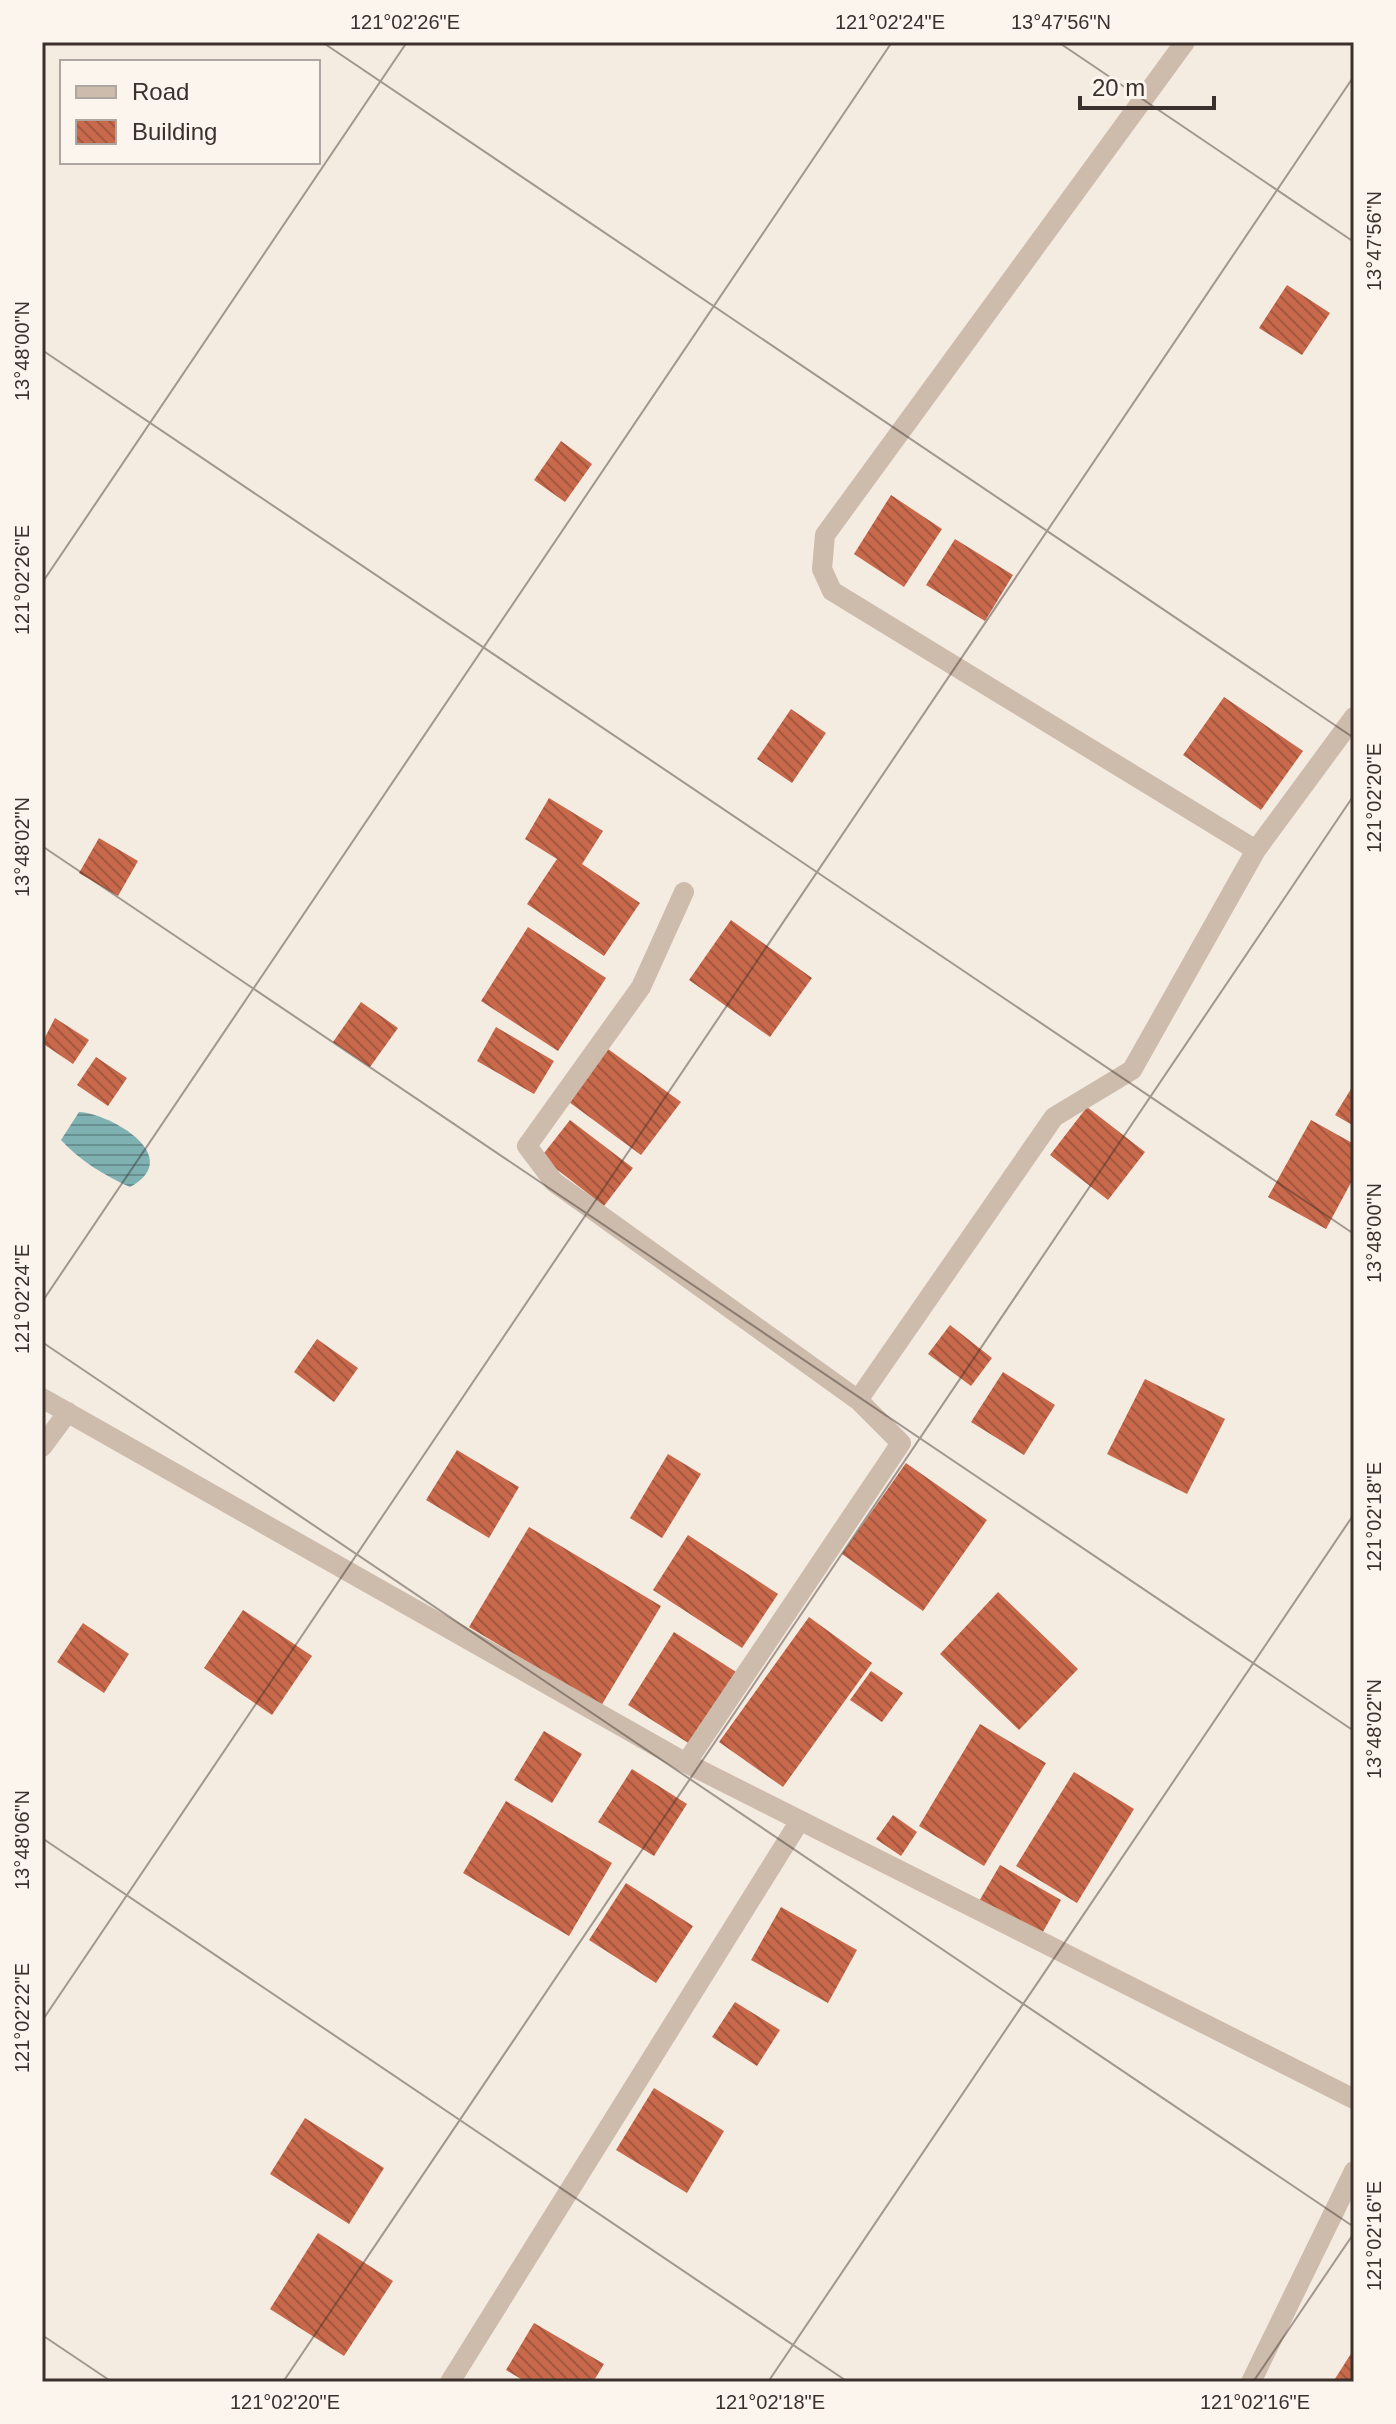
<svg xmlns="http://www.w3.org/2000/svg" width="1396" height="2424" font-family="Helvetica,sans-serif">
  <defs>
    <pattern id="water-rules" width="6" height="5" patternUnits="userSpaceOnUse" patternTransform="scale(2)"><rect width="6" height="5" fill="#7fb0b2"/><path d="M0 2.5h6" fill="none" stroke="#699091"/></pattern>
    <pattern id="building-back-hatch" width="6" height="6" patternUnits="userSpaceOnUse" patternTransform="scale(2)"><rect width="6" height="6" fill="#c8694b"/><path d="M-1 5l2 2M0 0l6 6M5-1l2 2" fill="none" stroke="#a4573f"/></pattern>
  </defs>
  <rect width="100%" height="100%" fill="#f4ebe1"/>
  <path fill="url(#water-rules)" d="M79 1112C112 1114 185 1157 130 1187 105 1176 79 1160 61 1140Z"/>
  <path fill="url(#building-back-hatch)" d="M1287 285 1330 313 1302 355 1259 328Z
    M561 441 592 464 565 502 534 480Z
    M891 495 942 529 904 587 854 554Z
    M955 539 1013 575 985 621 926 585Z
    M1224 697 1303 751 1261 810 1183 755Z
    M791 709 826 733 792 783 757 759Z
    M549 798 603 831 582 864 640 903 604 956 527 904 557 859 525 839Z
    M99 838 138 861 118 896 79 873Z
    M731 920 812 978 770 1037 689 980Z
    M528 927 606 978 558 1051 481 1001Z
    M361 1002 398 1028 370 1067 333 1042Z
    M55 1018 89 1040 73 1064 42 1043Z
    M496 1027 554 1061 534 1094 477 1061Z
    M608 1049 681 1102 641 1155 569 1102Z
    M96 1057 127 1078 108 1106 77 1085Z
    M1354 1084V1126L1335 1115Z
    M1087 1107 1145 1152 1108 1200 1050 1155Z
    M570 1120 633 1168 604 1206 541 1157Z
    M1311 1120 1354 1144V1177L1326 1229 1268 1197Z
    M950 1325 992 1358 971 1386 928 1354Z
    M317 1339 358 1368 334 1402 294 1372Z
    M1003 1372 1055 1405 1024 1455 971 1422Z
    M1145 1379 1225 1419 1187 1494 1107 1454Z
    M457 1450 519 1487 489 1538 426 1500Z
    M668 1454 701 1474 662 1538 630 1518Z
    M906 1463 987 1520 923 1611 842 1554Z
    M529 1527 661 1606 601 1706 469 1627Z
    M688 1535 778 1594 742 1648 653 1590Z
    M998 1592 1078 1669 1019 1730 940 1654Z
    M243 1610 312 1656 272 1715 204 1668Z
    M809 1617 872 1663 783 1787 719 1742Z
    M83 1623 129 1654 104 1693 57 1662Z
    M674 1632 736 1672 690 1744 628 1705Z
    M871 1671 903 1693 882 1722 850 1700Z
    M980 1724 1046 1763 984 1866 919 1826Z
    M544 1731 582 1754 552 1803 514 1780Z
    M632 1769 687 1804 654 1856 598 1822Z
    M1074 1772 1134 1809 1077 1903 1016 1866Z
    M506 1801 612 1863 569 1936 463 1873Z
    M893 1815 917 1832 901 1856 876 1839Z
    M1000 1865 1061 1900 1040 1937 978 1903Z
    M626 1883 693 1926 656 1983 589 1940Z
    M781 1907 857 1950 828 2003 751 1960Z
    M735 2002 780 2030 757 2066 712 2037Z
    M654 2088 724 2131 687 2193 616 2150Z
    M305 2118 384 2168 349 2224 270 2174Z
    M318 2233 393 2281 344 2356 270 2309Z
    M534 2323 604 2364 593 2382H526L506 2370Z
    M1352 2352 1354 2382H1333Z"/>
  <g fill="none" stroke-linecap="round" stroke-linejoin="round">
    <path stroke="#cdbbac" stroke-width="20" d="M1185 42 825 535 822 569 832 591 1256 850
      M684 892 641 987 527 1146 554 1182 858 1400 901 1443 686 1763
      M42 1398 686 1763 1354 2099
      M858 1400 1054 1117 1132 1070 1256 850 1354 717
      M42 1447 68 1412
      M450 2382 799 1822"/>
    <path stroke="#cdbbac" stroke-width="20" d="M1251 2382 1354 2171"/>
  </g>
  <path fill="none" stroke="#3b302b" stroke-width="2" stroke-opacity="0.45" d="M322 42 1354 738M1058 42 1354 242M42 350 1354 1234M42 583 407 42M42 846 1354 1731M42 1302 892 42M42 1342 1354 2227M42 1838 848 2382M42 2021 1354 76M42 2335 112 2382M283 2382 1354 795M768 2382 1354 1514M1253 2382 1354 2233"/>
  <rect width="1396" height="2424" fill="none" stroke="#fbf5ee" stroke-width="88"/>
  <rect x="60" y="60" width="260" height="104" fill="#fbf5ee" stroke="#aea6a0" stroke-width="2"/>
  <rect x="76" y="86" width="40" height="12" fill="#cdbbac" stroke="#aea6a0" stroke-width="2"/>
  <text x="132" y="100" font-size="24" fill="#3b302b">Road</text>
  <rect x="76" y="120" width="40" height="24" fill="url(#building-back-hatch)" stroke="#aea6a0" stroke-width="2"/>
  <text x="132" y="140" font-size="24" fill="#3b302b">Building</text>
  <path d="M1080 96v12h134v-12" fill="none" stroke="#3b302b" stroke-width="4"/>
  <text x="1092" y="96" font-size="24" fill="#3b302b" stroke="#fbf5ee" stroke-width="6" paint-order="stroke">20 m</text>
  <rect x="44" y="44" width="1308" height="2336" fill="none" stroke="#3b302b" stroke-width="3"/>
  <g font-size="20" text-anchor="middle" fill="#3b302b">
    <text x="405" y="29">121°02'26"E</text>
    <text x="890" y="29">121°02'24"E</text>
    <text x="1061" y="29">13°47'56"N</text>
    <text transform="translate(1374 241) rotate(-90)" y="7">13°47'56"N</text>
    <text transform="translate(22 351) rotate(-90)" y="7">13°48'00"N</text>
    <text transform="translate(22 580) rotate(-90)" y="7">121°02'26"E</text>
    <text transform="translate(1374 798) rotate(-90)" y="7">121°02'20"E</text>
    <text transform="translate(22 847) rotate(-90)" y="7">13°48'02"N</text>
    <text transform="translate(1374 1233) rotate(-90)" y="7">13°48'00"N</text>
    <text transform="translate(22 1299) rotate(-90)" y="7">121°02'24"E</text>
    <text transform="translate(1374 1517) rotate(-90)" y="7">121°02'18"E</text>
    <text transform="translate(1374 1729) rotate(-90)" y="7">13°48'02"N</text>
    <text transform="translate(22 1840) rotate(-90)" y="7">13°48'06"N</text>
    <text transform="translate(22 2018) rotate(-90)" y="7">121°02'22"E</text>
    <text transform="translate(1374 2236) rotate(-90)" y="7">121°02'16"E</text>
    <text x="285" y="2409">121°02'20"E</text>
    <text x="770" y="2409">121°02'18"E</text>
    <text x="1255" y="2409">121°02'16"E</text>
  </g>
</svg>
